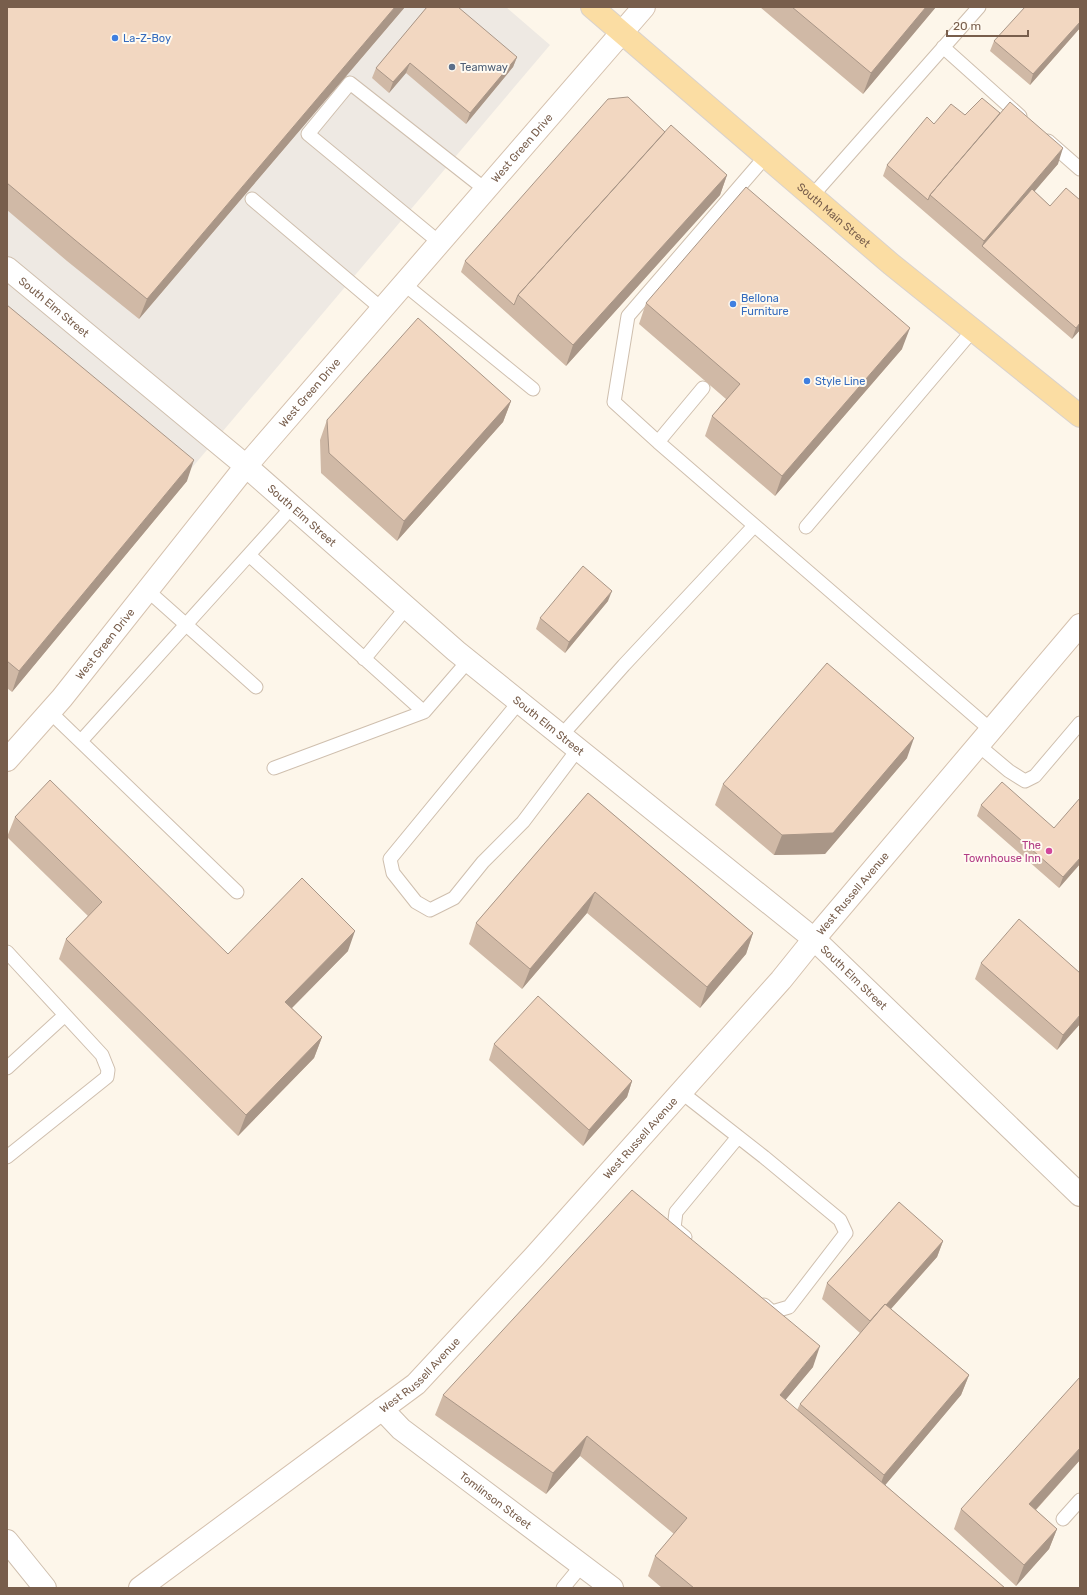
<svg xmlns="http://www.w3.org/2000/svg" width="1087" height="1595" font-family="Rubik,sans-serif">
  <rect width="100%" height="100%" fill="#fdf6ea"/>
  <path fill="#eee9e3" d="M7 7H506L550 45 7 686Z"/>
  <g fill="none" stroke-linecap="round" stroke-linejoin="round">
    <defs>
      <path id="service" d="M943 47 1020 116
        M1048 141 1080 169
        M766 156 628 316 614 402 658 442 991 730
        M812 196 979 7
        M252 199 382 309
        M440 243 308 134 350 83 486 190
        M404 284 533 389
        M658 442 703 388
        M806 527 973 330
        M249 555 424 712 468 661
        M147 590 256 687
        M364 659 406 608
        M519 702 390 859 393 873 416 902 430 910 454 898 483 862 523 822 578 749
        M50 712 237 892
        M561 736 624 665 754 526
        M81 741 292 507
        M978 745 1009 771 1025 781 1035 776 1080 723
        M274 768 424 712
        M7 952 102 1055 108 1070 107 1077 7 1157
        M7 1068 65 1015
        M681 1092 764 1157 840 1220 846 1233 789 1307 772 1312 764 1305
        M685 1237 674 1228 676 1212 738 1137
        M1063 1519 1080 1500
        M563 1588 582 1565"/>
      <g id="minor">
        <path id="s1" d="M382 1409 401 1429 612 1588"/>
        <path d="M7 1541 45 1588"/>
      </g>
      <g id="tertiary">
        <path id="s2" d="M7 268 246 466 456 651 814 939 1080 1195"/>
      </g>
      <g id="secondary">
        <path id="s3" d="M7 760 62 698 246 466 644 7"/>
        <path id="s4" d="M140 1588 416 1384 534 1257 781 980 814 939 1080 625"/>
      </g>
      <g id="primary">
        <path id="s5" d="M592 7 891 264 1080 416"/>
      </g>
    </defs>
    <use href="#service" stroke="#cfbfae" stroke-width="15"/>
    <use href="#minor" stroke="#cfbfae" stroke-width="24"/>
    <use href="#tertiary" stroke="#cfbfae" stroke-width="24"/>
    <use href="#secondary" stroke="#d5c1ae" stroke-width="24"/>
    <use href="#primary" stroke="#d9d2cd" stroke-width="24"/>
    <use href="#service" stroke="#fff" stroke-width="13"/>
    <use href="#minor" stroke="#fff" stroke-width="22"/>
    <use href="#tertiary" stroke="#fff" stroke-width="22"/>
    <use href="#secondary" stroke="#fff" stroke-width="22"/>
    <use href="#primary" stroke="#fbdda3" stroke-width="22"/>
  </g>
  <path fill="#d0b9a6" d="M7 7H405L139 319 67 261 7 210Z
    M427 7 517 57 513 67 466 124 406 73 389 93 372 78 376 68Z
    M760 7H936L863 94Z
    M1080 7V28L1030 85 990 51 994 41Z
    M965 115 1058 164 1034 191 1050 206 1080 200V330L1072 339 883 176 887 165 934 124Z
    M665 132 727 175 720 195 566 366 461 272 465 261Z
    M646 303 902 349 775 496 705 436 712 416 726 399 639 324Z
    M7 305 187 481 12 692 7 688Z
    M511 401 503 422 397 541 321 473 320 440 327 420Z
    M608 601 565 653 536 629 540 618Z
    M907 758 825 854 774 855 715 805 723 784Z
    M588 793 753 933 746 954 700 1008 587 913 522 989 469 944 476 923Z
    M981 805 1080 864 1059 888 977 816Z
    M15 817 228 954 348 951 292 1008 322 1037 314 1058 238 1136 59 959 66 939 88 916 7 837Z
    M981 963 1080 1024 1057 1050 975 979Z
    M494 1044 632 1081 627 1097 583 1146 489 1060Z
    M943 1241 937 1257 891 1309 969 1375 961 1395 885 1485 1005 1588H662L648 1576 655 1556 674 1534 580 1456 546 1494 435 1415 443 1395 813 1367 785 1400 797 1410 800 1404 860 1333 822 1299 827 1283Z
    M1080 1460 1036 1510 1057 1529 1049 1549 1016 1586 954 1529 961 1509Z"/>
  <path fill="#a99687" d="M395 7H405L139 319 147 299Z
    M926 7H936L863 94 871 73Z
    M1080 22V28L1030 85 1033 74Z
    M517 57 513 67 466 124 470 113Z
    M410 63 406 73 389 93 393 82Z
    M1063 148 1058 164 985 249 982 246 984 241Z
    M727 175 720 195 566 366 573 345Z
    M1080 323V330L1072 339 1076 328Z
    M910 328 902 349 775 496 782 476Z
    M511 401 503 422 397 541 404 521Z
    M194 460 187 481 12 692 19 671Z
    M612 591 608 601 565 653 569 642Z
    M914 738 907 758 825 854 774 855 782 835Z
    M1080 858V864L1059 888 1063 877Z
    M595 892 587 913 522 989 530 969Z
    M355 931 348 951 278 1022 285 1002Z
    M753 933 746 954 700 1008 707 987Z
    M1080 1015V1024L1057 1050 1063 1035Z
    M322 1037 314 1058 238 1136 246 1115Z
    M632 1081 627 1097 583 1146 589 1130Z
    M943 1241 937 1257 865 1338 871 1322Z
    M820 1346 813 1367 772 1416 780 1395Z
    M969 1375 961 1395 876 1496 884 1475Z
    M587 1436 580 1456 546 1494 553 1473Z
    M1080 1448V1460L1022 1525 1029 1504Z
    M1057 1529 1049 1549 1016 1586 1024 1565Z"/>
  <path fill="#f2d7c1" stroke="#a99687" d="M7 7H395L147 299 75 240 7 183Z
    M427 7H458L517 57 470 113 410 63 393 82 376 68Z
    M792 7H926L871 73Z
    M1025 7H1080V22L1033 74 994 41Z
    M628 97 665 132 518 295 514 305 465 261 608 99Z
    M982 98 1000 113 930 195 928 200 887 165 927 117 934 124 951 104 965 115Z
    M1010 102 1063 148 984 241 930 195Z
    M671 125 727 175 573 345 518 295Z
    M746 187 910 328 782 476 712 416 740 384 646 303Z
    M1066 188 1080 200V323L1076 328 982 246 1032 189 1050 206Z
    M7 305 194 460 19 671 7 661Z
    M418 318 511 401 404 521 329 453 327 420Z
    M583 566 612 591 569 642 540 618Z
    M827 663 914 738 833 833 782 835 723 784Z
    M50 780 228 954 302 878 355 931 285 1002 322 1037 246 1115 66 939 102 902 15 817Z
    M1002 782 1054 828 1080 798V858L1063 877 981 805Z
    M588 793 753 933 707 987 595 892 530 969 476 923Z
    M1019 919 1080 973V1015L1063 1035 981 963Z
    M538 996 632 1081 589 1130 494 1044Z
    M632 1190 820 1346 780 1395 1005 1588H694L655 1556 687 1518 587 1436 553 1473 443 1395Z
    M899 1202 943 1241 886 1305 885 1304 870 1321 827 1283Z
    M885 1304 969 1375 884 1475 800 1404Z
    M1080 1377V1448L1029 1504 1057 1529 1024 1565 961 1509Z"/>
  <g fill="#3f7fe0" stroke="#fffaf1" stroke-width="1.5">
    <circle cx="115" cy="38" r="4"/>
    <circle cx="733" cy="304" r="4"/>
    <circle cx="807" cy="381" r="4"/>
  </g>
  <circle fill="#5c6f8a" stroke="#fffaf1" stroke-width="1.5" cx="452" cy="67" r="4"/>
  <circle fill="#d1479c" stroke="#fffaf1" stroke-width="1.5" cx="1049" cy="851" r="4"/>
  <g text-anchor="middle" dominant-baseline="central" stroke-width="4" stroke-linejoin="round" paint-order="stroke">
    <g font-size="11" fill="#366cbe" stroke="#fffaf1" text-anchor="start">
      <text x="123" y="38">La-Z-Boy</text>
      <text x="741" y="298">Bellona<tspan x="741" dy="13">Furniture</tspan></text>
      <text x="815" y="381">Style Line</text>
    </g>
    <g font-size="11" fill="#4e5e75" stroke="#fffaf1" text-anchor="start">
      <text x="460" y="67">Teamway</text>
    </g>
    <g font-size="11" fill="#785e4c" stroke="#fffaf1">
      <text stroke="none"><textPath href="#s3" startOffset="800">West Green Drive</textPath></text>
      <text stroke="none"><textPath href="#s5" startOffset="319">South Main Street</textPath></text>
      <text stroke="none"><textPath href="#s2" startOffset="61">South Elm Street</textPath></text>
      <text stroke="none"><textPath href="#s3" startOffset="476">West Green Drive</textPath></text>
      <text stroke="none"><textPath href="#s2" startOffset="385">South Elm Street</textPath></text>
      <text stroke="none"><textPath href="#s3" startOffset="152">West Green Drive</textPath></text>
      <text stroke="none"><textPath href="#s2" startOffset="709">South Elm Street</textPath></text>
      <text stroke="none"><textPath href="#s4" startOffset="1000">West Russell Avenue</textPath></text>
      <text stroke="none"><textPath href="#s2" startOffset="1105">South Elm Street</textPath></text>
      <text stroke="none"><textPath href="#s4" startOffset="676">West Russell Avenue</textPath></text>
      <text stroke="none"><textPath href="#s4" startOffset="352">West Russell Avenue</textPath></text>
      <text stroke="none"><textPath href="#s1" startOffset="146">Tomlinson Street</textPath></text>
    </g>
    <g font-size="11" fill="#b23c85" stroke="#fffaf1" text-anchor="end">
      <text x="1041" y="845">The<tspan x="1041" dy="13">Townhouse Inn</tspan></text>
    </g>
  </g>
  <rect width="1087" height="1595" fill="none" stroke="#785e4c" stroke-width="16"/>
  <path d="M947 30v6h81v-6" fill="none" stroke="#785e4c" stroke-width="2"/>
  <text x="953" y="30" font-size="12" fill="#785e4c" stroke="#fffaf1" stroke-width="3" paint-order="stroke">20 m</text>
</svg>
